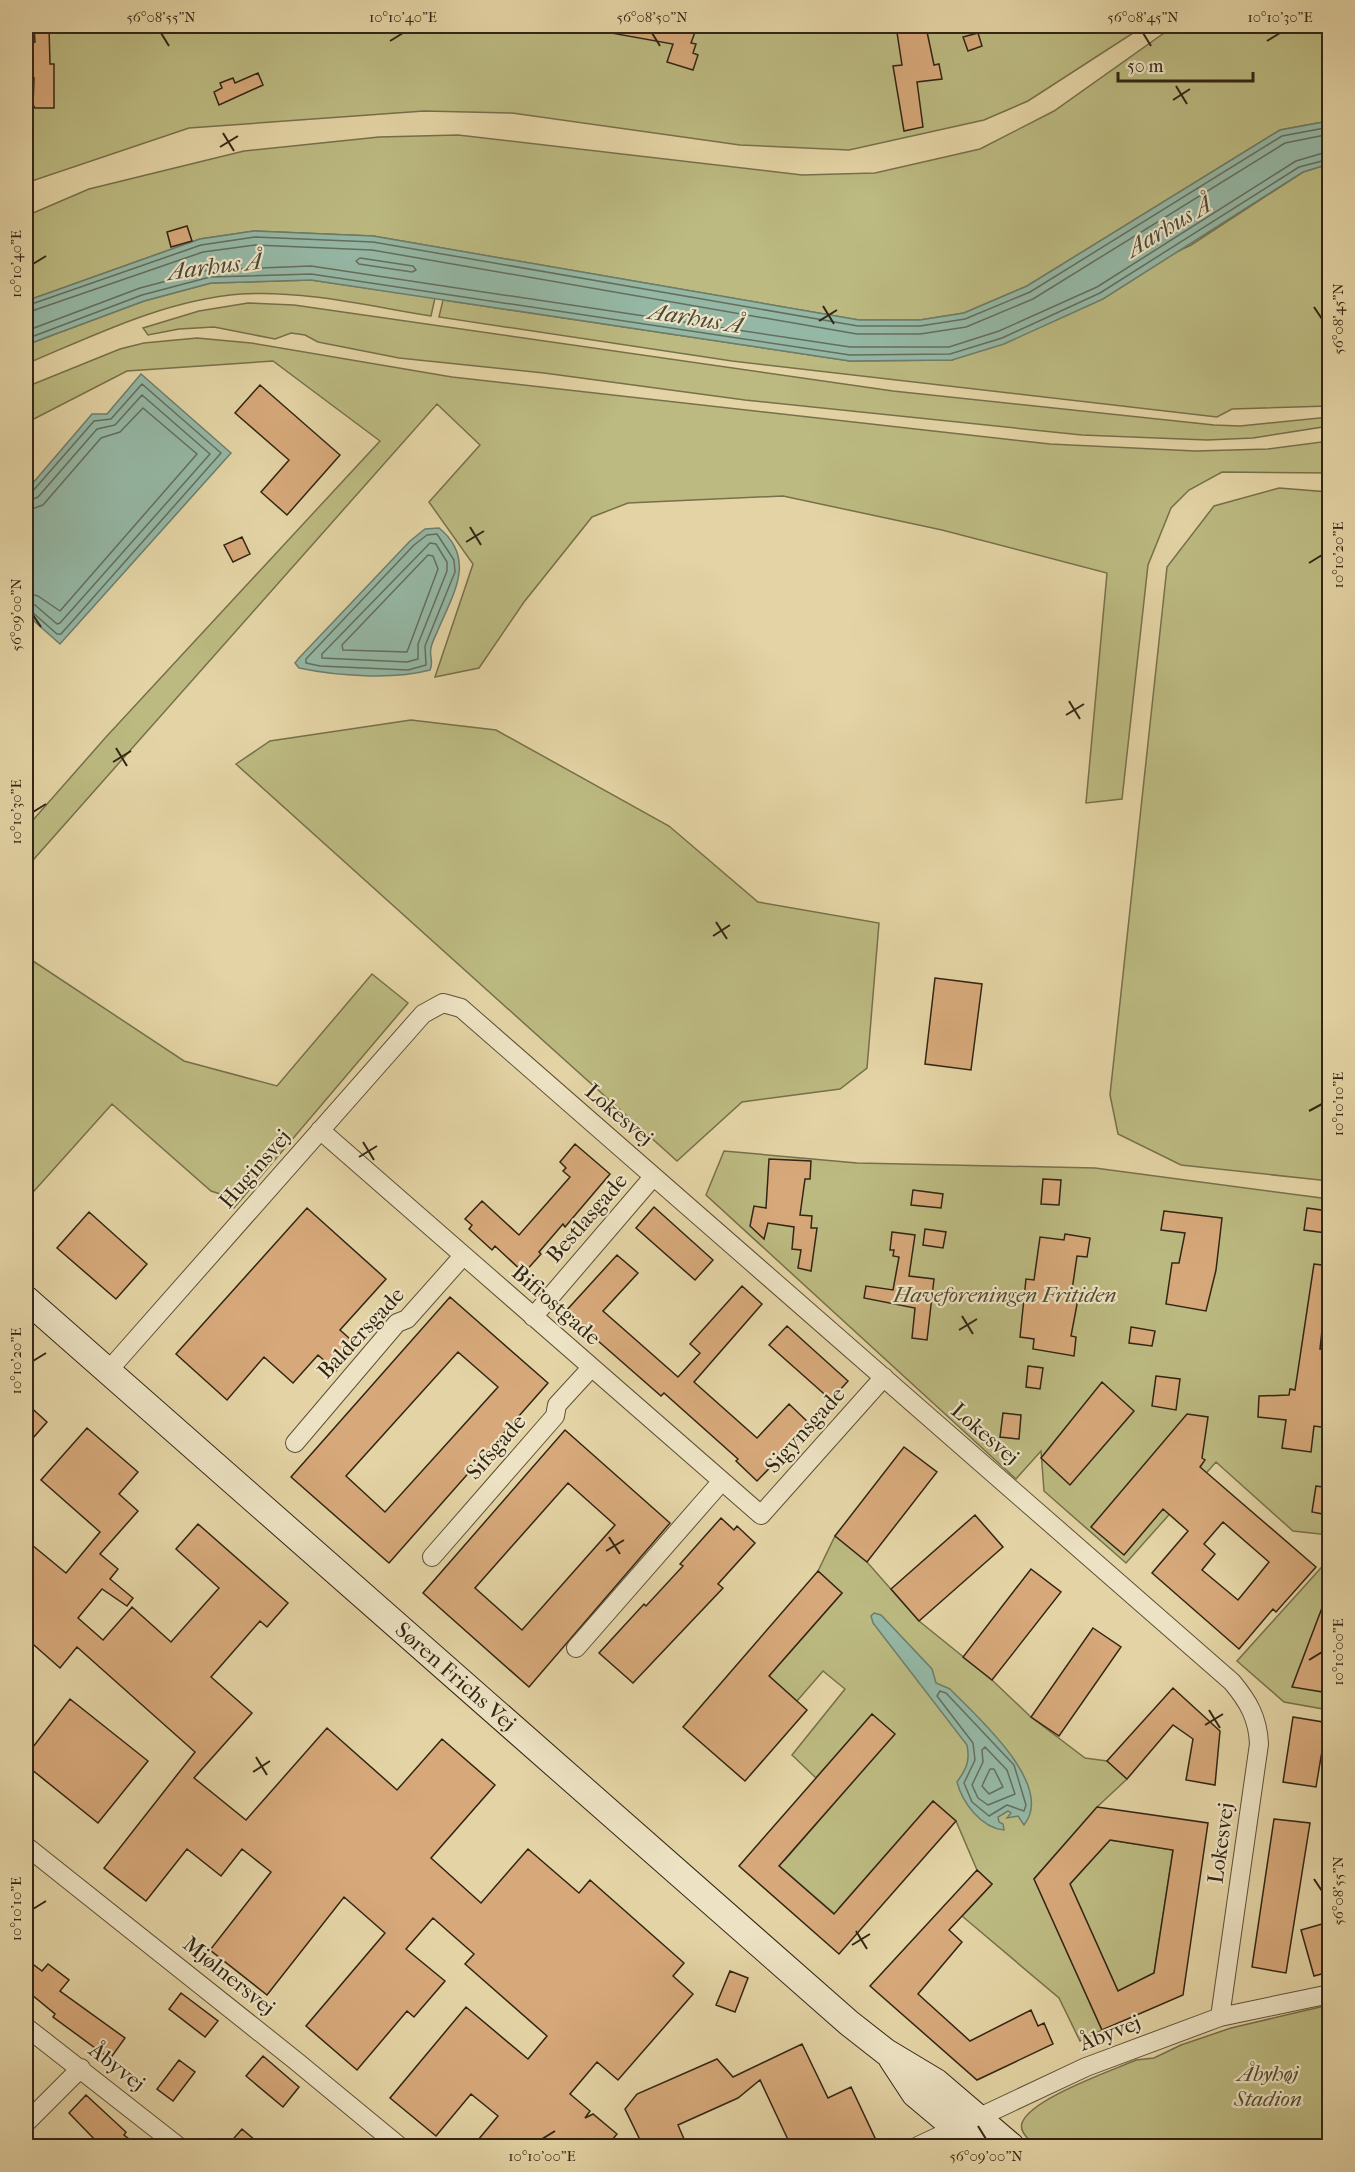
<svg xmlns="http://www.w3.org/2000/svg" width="1355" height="2172" font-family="'IM FELL French Canon',serif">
  <rect width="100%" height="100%" fill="#e4d4a5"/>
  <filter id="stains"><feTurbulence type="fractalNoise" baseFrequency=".00333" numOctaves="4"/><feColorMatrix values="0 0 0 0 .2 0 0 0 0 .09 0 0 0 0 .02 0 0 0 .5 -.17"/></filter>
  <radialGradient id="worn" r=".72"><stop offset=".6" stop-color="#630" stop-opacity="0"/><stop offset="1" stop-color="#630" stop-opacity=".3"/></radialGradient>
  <path fill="#bcba81" stroke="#77704a" stroke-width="1.5" d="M26 26H1144L1028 101 984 120 849 150 740 145 512 113 424 111 189 128 26 183Z
    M1174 26H1329V121L1280 130 1027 286 964 313 920 320H859L373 236 254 231 200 239 26 301V216L89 189 244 151 379 137 458 135 802 175 875 173 980 149 1054 111Z
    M1329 164V406L1232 409 1217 417 732 361 439 317 443 300 850 361 952 360 1191 245 1303 172Z
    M311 280 435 298 431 316C369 306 304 290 241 294 165 300 95 335 26 364V345L144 301 211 283Z
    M248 303 294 305 893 391 1214 425 1240 426 1329 417V426L1253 438 1207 440 1082 435 745 400 544 373 399 358 318 342 305 335 291 333 275 339 214 327 179 329 148 335 143 328 199 311Z
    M197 338 251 343 452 377 1050 444 1195 451 1268 449 1329 441V473L1222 472 1189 490 1171 508 1148 565 1122 799 1086 803 1107 573 942 530 783 496 628 503 592 517 524 602 479 668 435 677 473 564 429 502 480 445 437 404 26 868V828L106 737 380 441 273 361 127 371 26 423V387L120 349 144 343Z
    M1279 488 1329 492V1181L1181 1165 1118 1134 1110 1095 1167 567 1214 506Z
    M411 720 496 730 669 826 758 902 879 923 867 1068 840 1089 742 1102 677 1161 236 764 270 741Z
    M33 961 184 1061 277 1086 372 974 408 1003 234 1208 220 1194 211 1191 112 1104 26 1200V965Z
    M724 1151 857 1163 1095 1168 1329 1199V1535L1293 1531 1216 1462 1126 1563 1044 1491 1041 1451 1016 1479 706 1195Z
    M835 1536 867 1562 919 1621 992 1680 1031 1717 1085 1758 1107 1761 1127 1779 1097 1807 1034 1879 1102 2030 1080 2041 1059 1998 962 1916 992 1884 977 1870 956 1821 933 1801 839 1908 836 1915 777 1864 785 1860 894 1734 872 1714 816 1778 792 1755 845 1689 823 1671 797 1701 769 1676 842 1593 818 1571Z
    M1329 1559V1710L1284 1702 1237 1661Z
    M1110 1840 1173 1850 1154 1973 1118 1991 1070 1884Z
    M1329 2005V2146H1036C1030 2141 1019 2132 1022 2123 1030 2099 1111 2071 1136 2060L1154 2058 1181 2045 1231 2028Z"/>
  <path fill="#95b8a6" stroke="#6d7d6c" stroke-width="1.5" d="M1329 121V164L1303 172 1103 299 1004 344 952 360 850 361 311 280 211 283 144 301 26 345V301L200 239 254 231 373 236 859 320H920L964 313 1027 286 1280 130Z
    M141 374 231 453 60 644 26 614V491L92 414H107Z
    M439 528C477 559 453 594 438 630 436 635 432 642 431 648 429 657 434 661 430 670 393 680 337 676 299 668L295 663 299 658 410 541 425 529Z
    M874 1613 881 1615 932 1669 936 1683 950 1689C976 1716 1056 1785 1024 1825L1018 1816 1007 1818 1011 1813 1008 1811 998 1817 999 1822 1003 1824 1004 1830C981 1828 962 1802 957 1782 967 1768 970 1761 967 1745L873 1623 871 1616Z"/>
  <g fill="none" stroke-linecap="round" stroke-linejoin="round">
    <path stroke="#646e5d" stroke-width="1.5" d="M360 258 413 266 416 270 412 272 359 264 356 261Z
      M26 306 201 245 255 237 373 242 858 326H920L965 319 1030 292 1282 136 1330 127
      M26 313 203 252 255 245 372 250 857 334H920L966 327 1033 299 1285 143 1330 134
      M26 331 140 288 208 270 311 266 850 347H949L999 331 1097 287 1296 161 1330 151
      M26 339 142 295 210 277 311 274 850 355 950 354 1002 338 1100 293 1299 167 1330 159
      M26 494 32 492 94 421 111 419 142 384 221 453 61 634H57L31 611 26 610
      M26 502 38 497 97 429 115 425 142 395 210 454 60 623 57 624 35 605 26 602
      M26 511 43 505 101 438 120 432 143 408 197 454 60 611 38 596 26 593
      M437 534 454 560 455 572 425 646 426 665 408 670 320 666 306 663V659L414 545 427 535Z
      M430 543 436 544 447 562V571L418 644V659L407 662 322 658V654Z
      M428 555 433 556 438 569 407 652 343 650 342 645Z
      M940 1691 946 1693 1014 1765 1026 1805 1024 1811 1007 1805 989 1816 972 1802 964 1783 975 1760 973 1743 937 1696Z
      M985 1747 1007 1770 1015 1794 988 1805 978 1798 972 1785 983 1762 982 1750Z
      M990 1769H994L1003 1787 989 1794 982 1786Z"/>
  </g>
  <path fill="#d7a97a" stroke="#322514" stroke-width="1.5" fill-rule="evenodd" d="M612 26H673L695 32 691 43 696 44 693 53 698 55 693 70 667 62 673 44 611 33Z
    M896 26H916L917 29 926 27 934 65 939 64 942 79 917 82 923 127 904 131 893 66 902 65Z
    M49 27 50 64H54V108H35L33 105 34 78 26 80V43L35 42 34 28Z
    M978 33 982 46 968 51 963 37Z
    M258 73 263 85 219 105 214 92 222 88 220 83 233 78 235 83Z
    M187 226 192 241 171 247 167 232Z
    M260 385 340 455 287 515 261 492 289 460 235 413Z
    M242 537 250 554 233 562 224 545Z
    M935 978 982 984 971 1070 925 1064Z
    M575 1144 610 1174 565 1227 563 1224 539 1252 541 1254 524 1273 495 1246 492 1250 469 1229 472 1225 465 1219 482 1201 519 1235 570 1177 563 1171 566 1168 560 1162Z
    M769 1159 811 1161 810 1179H805L800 1215 812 1216 811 1228H817L811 1271 798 1268 801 1250 792 1249 794 1227 768 1223 764 1239 750 1226 754 1206 766 1208Z
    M1043 1179 1061 1180 1059 1205 1041 1204Z
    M913 1190 943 1194 941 1208 911 1205Z
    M654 1207 713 1260 695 1280 636 1228Z
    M307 1208 386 1279 340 1330 358 1346 336 1371 318 1355 293 1383 264 1357 227 1400 176 1354Z
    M1307 1208 1328 1211 1326 1233 1304 1230Z
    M1164 1211 1222 1218 1216 1270 1206 1311 1166 1304 1172 1263H1179L1185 1233 1161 1230Z
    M89 1212 147 1264 116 1299 57 1248Z
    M925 1229 946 1232 943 1248 923 1245Z
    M892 1232 915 1235 909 1276 934 1279 927 1340 912 1338 915 1308 864 1298 866 1286 893 1290 899 1257 893 1256 894 1250H890Z
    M1065 1234 1090 1238 1087 1257 1077 1256 1071 1297 1078 1299 1071 1336 1076 1337 1074 1356 1033 1349 1034 1339 1020 1337 1026 1279 1034 1280 1040 1237 1064 1240Z
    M617 1255 638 1273 603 1311 678 1377 700 1353 690 1344 742 1286 762 1304 694 1382 757 1438 789 1404 811 1425 757 1481 736 1461 738 1459 664 1393 661 1396 565 1312Z
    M1314 1264 1329 1266 1320 1349 1329 1350V1428L1314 1426 1311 1452 1282 1448 1286 1420 1258 1417 1259 1396 1289 1395 1290 1389 1295 1390Z
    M450 1297 548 1383 389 1563 291 1477ZM458 1352 498 1387 385 1512 346 1476Z
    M787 1326 848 1381 831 1400 769 1345Z
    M1131 1327 1155 1331 1152 1346 1129 1343Z
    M1028 1366 1043 1368 1040 1389 1026 1387Z
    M1156 1376 1180 1379 1176 1410 1152 1406Z
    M1102 1382 1134 1411 1070 1485 1041 1458Z
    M26 1403 47 1422 26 1446Z
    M1003 1413 1021 1415 1019 1439 1000 1437Z
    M1187 1414 1208 1417 1202 1458 1205 1460 1200 1467 1316 1567 1276 1612 1273 1609 1239 1649 1152 1573 1188 1531 1163 1509 1124 1555 1091 1527ZM1223 1522 1269 1562 1238 1600 1202 1570 1215 1554 1204 1544Z
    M87 1428 138 1472 119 1494 138 1511 100 1554 118 1569 110 1579 133 1598 127 1606 102 1589 78 1618 103 1640 132 1607 171 1642 219 1588 176 1549 198 1524 288 1603 267 1627 260 1621 211 1677 252 1713 194 1778 246 1820 327 1728 397 1790 442 1739 495 1785 431 1858 481 1903 528 1849 579 1893 590 1880 684 1963 673 1976 693 1994 618 2080 597 2062 570 2094 590 2111 585 2118 593 2114 617 2134 607 2146H473L498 2116 471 2094 436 2136 390 2098 466 2007 528 2059 547 2036 465 1964 474 1954 433 1918 406 1949 445 1981 414 2017 407 2011 357 2070 306 2026 385 1933 344 1897 267 1995 210 1950 271 1872 242 1849 221 1876 187 1849 146 1901 104 1868 195 1752 77 1647 60 1668 26 1638V1540L66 1573 100 1532 41 1480Z
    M565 1430 670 1523 529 1687 423 1593ZM568 1483 615 1525 522 1630 475 1588Z
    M904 1447 937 1472 867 1562 835 1536Z
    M1316 1486 1329 1488 1328 1515 1312 1512Z
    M975 1515 1003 1547 919 1621 891 1589Z
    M721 1518 734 1530 737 1526 755 1543 718 1584 723 1588 633 1683 599 1653 644 1604 646 1606 683 1566 680 1564Z
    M1031 1569 1061 1592 992 1680 963 1657Z
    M818 1571 842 1593 769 1676 807 1710 745 1781 683 1727Z
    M1328 1592 1329 1693 1292 1687Z
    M1093 1628 1121 1647 1059 1736 1031 1717Z
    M1173 1688 1220 1731 1215 1785 1186 1780 1193 1739 1173 1725 1127 1779 1107 1761Z
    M70 1699 148 1761 98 1823 26 1765V1756Z
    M872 1714 895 1734 779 1866 834 1914 933 1801 956 1821 839 1954 739 1866Z
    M1293 1717 1329 1723V1752L1322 1751 1316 1787 1283 1782Z
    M1097 1807 1208 1823 1183 1995 1102 2030 1034 1879ZM1110 1840 1173 1850 1154 1973 1118 1991 1070 1884Z
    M1274 1819 1310 1823 1286 1973 1252 1967Z
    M977 1870 992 1884 949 1930 962 1942 918 1994 970 2041 1031 2010 1038 2026 1044 2023 1053 2044 977 2080 870 1986Z
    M1329 1922V1972L1314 1976 1301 1930Z
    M26 1959 42 1971 48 1964 69 1980 60 1991 125 2038 110 2059 53 2017 55 2014 26 1990Z
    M730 1971 748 1978 735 2012 716 2005Z
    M181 1993 218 2021 205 2037 169 2009Z
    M802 2044 828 2098 851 2087 875 2138 858 2146H791L760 2080 738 2098 678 2125 687 2146H643L625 2109 637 2094 717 2059 733 2077Z
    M263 2056 299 2087 283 2107 246 2076Z
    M179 2060 195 2072 173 2101 157 2089Z
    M86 2095 126 2132 124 2135 138 2146H104L97 2142 69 2113Z
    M242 2129 262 2146H227Z"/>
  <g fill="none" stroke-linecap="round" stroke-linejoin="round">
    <defs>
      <path id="street" d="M320 1130 761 1515 884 1377
        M533 1317 653 1177
        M108 1371 423 1014 443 1003 461 1008 1232 1682C1248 1701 1258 1718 1259 1744L1220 2017
        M295 1443 397 1323 407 1319 463 1256
        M432 1557 555 1416 557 1405 591 1368
        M576 1648 722 1481
        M26 1846 296 2061 399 2146
        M26 2027 178 2146
        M26 2123 81 2068
        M918 2146 1086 2067 1220 2017 1330 1994"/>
      <g id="secondary">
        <path id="s1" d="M26 1299 849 2023 886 2052 936 2082 1011 2146"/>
        <path d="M892 2059 915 2094 977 2146"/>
      </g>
    </defs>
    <use href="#street" stroke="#5e5138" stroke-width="20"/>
    <use href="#secondary" stroke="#322514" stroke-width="28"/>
    <use href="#street" stroke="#ede3c4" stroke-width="18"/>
    <use href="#secondary" stroke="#ede3c4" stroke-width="26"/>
  </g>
  <path fill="none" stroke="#322514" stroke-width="2" d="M161 33 169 46M652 33 660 46M1143 33 1151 46M390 41 403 33M1267 41 1280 33M1176 86 1187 104M1173 100 1190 89M223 133 234 151M220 147 238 136M33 264 46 256M823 306 834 324M1314 307 1322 319M819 321 837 310M470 527 481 545M466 542 484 531M1309 563 1322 555M33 615 41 627M1069 701 1080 719M1066 715 1084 704M116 748 127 766M113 762 131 751M33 812 46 804M716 922 727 939M713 936 730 925M1309 1111 1322 1104M363 1142 374 1160M359 1157 377 1146M962 1316 973 1334M959 1330 977 1319M33 1361 46 1353M609 1537 620 1554M606 1551 624 1540M1309 1660 1322 1652M1209 1710 1220 1728M1205 1725 1223 1714M256 1757 267 1775M253 1772 270 1761M1314 1879 1322 1891M33 1909 46 1901M856 1931 867 1949M852 1945 870 1934M978 2126 986 2139M542 2139 555 2131"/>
  <g text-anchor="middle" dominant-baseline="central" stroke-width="4.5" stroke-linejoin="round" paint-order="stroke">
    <g font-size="22" fill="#322514" stroke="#ede3c4">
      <text transform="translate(619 1115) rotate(41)">Lokesvej</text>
      <text transform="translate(255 1169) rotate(-49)">Huginsvej</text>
      <text transform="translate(587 1218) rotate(-49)">Bestlasgade</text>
      <text transform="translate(556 1305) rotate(41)">Bifrostgade</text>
      <text transform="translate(361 1333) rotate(-47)">Baldersgade</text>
      <text transform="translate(805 1430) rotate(-48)">Sigynsgade</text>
      <text transform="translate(985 1434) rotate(41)">Lokesvej</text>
      <text transform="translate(496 1447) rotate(-49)">Sifsgade</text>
      <text stroke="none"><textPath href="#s1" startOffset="572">Søren Frichs Vej</textPath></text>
      <text transform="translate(1221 1843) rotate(-82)">Lokesvej</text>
      <text transform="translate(229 1976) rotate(39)">Mjølnersvej</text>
      <text transform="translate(1110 2033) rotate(-21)">Åbyvej</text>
      <text transform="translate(117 2067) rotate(38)">Åbyvej</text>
    </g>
    <g font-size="22" font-style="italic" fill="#544a2f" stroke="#ede3c4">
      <text x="1005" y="1295">Haveforeningen Fritiden</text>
      <text x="1268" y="2074">Åbyhøj<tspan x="1268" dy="25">Stadion</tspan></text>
    </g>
    <g font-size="24" font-style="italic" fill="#4b4a38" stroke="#ede3c4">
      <text transform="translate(1169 226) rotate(-31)">Aarhus Å</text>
      <text transform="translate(215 266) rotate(-7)">Aarhus Å</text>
      <text transform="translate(696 318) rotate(9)">Aarhus Å</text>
    </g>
  </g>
  <rect width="1355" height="2172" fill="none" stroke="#e4d4a5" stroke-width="66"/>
  <path d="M1118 72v9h135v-9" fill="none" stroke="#322514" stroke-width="3"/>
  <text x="1127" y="72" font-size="18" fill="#322514" stroke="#ede3c4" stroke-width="4.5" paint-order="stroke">50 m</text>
  <rect x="33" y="33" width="1289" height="2106" fill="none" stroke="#322514" stroke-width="2"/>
  <g font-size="15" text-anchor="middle" fill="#322514">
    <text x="161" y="22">56°08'55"N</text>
    <text x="403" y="22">10°10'40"E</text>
    <text x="652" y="22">56°08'50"N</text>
    <text x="1143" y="22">56°08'45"N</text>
    <text x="1280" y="22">10°10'30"E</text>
    <text transform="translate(16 264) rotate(-90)" y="5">10°10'40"E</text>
    <text transform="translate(1338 319) rotate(-90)" y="5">56°08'45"N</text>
    <text transform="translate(1338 555) rotate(-90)" y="5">10°10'20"E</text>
    <text transform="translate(16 615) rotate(-90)" y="5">56°09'00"N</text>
    <text transform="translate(16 812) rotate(-90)" y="5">10°10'30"E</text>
    <text transform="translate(1338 1104) rotate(-90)" y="5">10°10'10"E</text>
    <text transform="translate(16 1361) rotate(-90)" y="5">10°10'20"E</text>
    <text transform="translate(1338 1652) rotate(-90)" y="5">10°10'00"E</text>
    <text transform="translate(1338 1891) rotate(-90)" y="5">56°08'55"N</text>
    <text transform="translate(16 1909) rotate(-90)" y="5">10°10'10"E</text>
    <text x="542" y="2161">10°10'00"E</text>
    <text x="986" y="2161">56°09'00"N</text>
  </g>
  <rect width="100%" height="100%" filter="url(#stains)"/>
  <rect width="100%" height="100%" fill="url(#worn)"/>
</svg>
